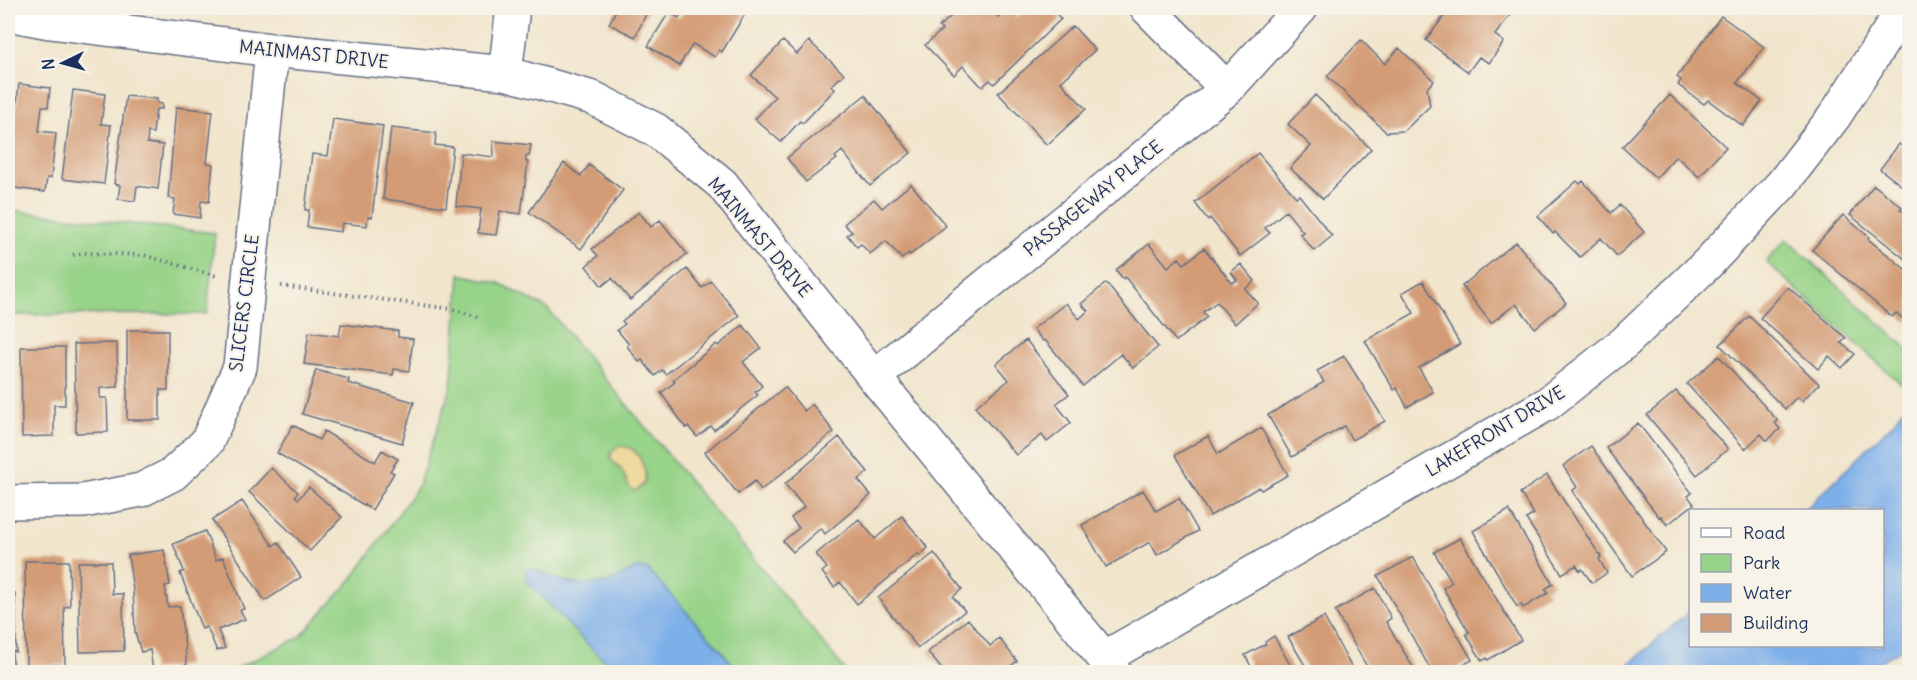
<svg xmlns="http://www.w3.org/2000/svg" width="1917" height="680" font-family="Delius,sans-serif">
  <rect width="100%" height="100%" fill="#f7f3e8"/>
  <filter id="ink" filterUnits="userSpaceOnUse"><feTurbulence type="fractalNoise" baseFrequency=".0167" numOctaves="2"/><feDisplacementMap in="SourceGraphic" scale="12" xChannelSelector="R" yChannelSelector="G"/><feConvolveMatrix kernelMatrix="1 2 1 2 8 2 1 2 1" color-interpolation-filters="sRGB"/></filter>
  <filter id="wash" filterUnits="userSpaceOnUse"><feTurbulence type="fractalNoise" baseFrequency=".008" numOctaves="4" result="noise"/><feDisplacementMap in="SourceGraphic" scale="24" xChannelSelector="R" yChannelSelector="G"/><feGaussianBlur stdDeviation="1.35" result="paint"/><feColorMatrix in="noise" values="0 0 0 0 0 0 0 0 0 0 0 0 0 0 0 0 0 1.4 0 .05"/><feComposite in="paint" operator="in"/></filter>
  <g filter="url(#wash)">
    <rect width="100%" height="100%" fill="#f1e5cc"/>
    <path fill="#97d388" stroke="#598173" stroke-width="1.5" d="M8 210 215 233 207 314 8 315Z
      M1786 239 1909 350V391L1766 262Z
      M460 274 499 283 547 308 847 672H229L300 637 353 578 418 486 451 387Z"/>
    <path fill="#eeda9e" stroke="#84847e" stroke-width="1.5" d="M620 446C621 446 630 448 630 448 641 454 648 473 644 484L635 491C625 486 628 479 622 471 620 467 614 463 611 460 610 451 612 449 620 446Z"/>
    <path fill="#7dafe9" stroke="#4c6fa4" stroke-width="1.5" d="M1909 402V645L1861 672H1620L1690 611V646H1882V510H1805L1893 423Z
      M530 568 556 579 580 585 607 583 636 568 647 569 722 651 738 672H618L594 651 527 581 526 570Z"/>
    <g id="blocks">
      <path fill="#d39c76" d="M617 8H649L635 37 609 24Z
        M686 8H734L745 14 722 52 719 50 715 57 693 44 679 66 648 46 669 12 679 18Z
        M960 8H989L998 17 1008 9 1016 17 1026 8H1051L1061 19 994 84 990 80 982 87 963 66 954 75 925 45 942 30 939 27Z
        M1450 8H1509L1513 11 1495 35 1504 42 1489 63 1479 57 1468 72 1426 40Z
        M1721 16 1764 47 1737 83 1762 101 1743 126 1708 100 1704 104 1678 85 1681 80 1677 77Z
        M1073 26 1095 50 1061 82 1086 109 1047 145 998 93Z
        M1361 40 1385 64 1399 48 1434 81 1427 88 1430 106 1404 131 1386 132 1327 76Z
        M783 41 797 54 809 41 844 74 831 86 835 89 803 123 800 121 781 142 755 119 775 97 751 75Z
        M19 84 50 88 48 107 42 106 39 131 56 133 51 178H47L45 192 14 188 15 174H9Z
        M73 90 105 94 101 124 111 125 104 184 62 179Z
        M865 95 911 153 870 186 842 151 835 157 837 159 806 182 787 158Z
        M1315 95 1371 149 1323 199 1290 168 1311 146 1288 124Z
        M1670 95 1726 147 1699 177 1676 156 1656 178 1622 147Z
        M126 96 157 99V103L162 104V109H156L153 133 148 132 147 143 163 145 158 189 137 186 135 201 118 199 120 185 114 184Z
        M176 107 213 111 207 163 213 164 209 202 201 201 200 218 173 214 175 199 168 198Z
        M333 119 383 126 372 217H368L367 226 342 223 341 232 307 227 309 210H305L312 154 328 156Z
        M391 128 436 133 435 145 453 147 446 207 383 199Z
        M493 141 531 145 529 156H526V162H528L521 214 500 211 496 235 478 233 481 209 456 206 461 153 494 157Z
        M1899 144 1910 152V192L1880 169Z
        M1258 153 1296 197 1299 195 1332 236 1314 251 1300 234 1303 232 1286 211 1265 228 1270 233 1240 256 1210 218 1208 220 1195 203Z
        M564 163 581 176 589 165 623 190 581 249 529 212Z
        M1577 181 1580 184 1583 181 1611 213 1620 205 1644 232 1617 256 1601 238 1580 257 1555 232 1553 234 1538 216Z
        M911 184 946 226 910 255 909 253 902 259 886 241 870 254 861 244 857 247 847 235 852 232 844 224 874 199 882 208Z
        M1874 185 1902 207 1900 209 1910 217V263L1850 215Z
        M639 212 651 227 660 220 687 254 630 300 612 278 602 286 586 266 598 256 592 249Z
        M1843 215 1869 237 1868 239 1910 273V324L1896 313 1892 317 1812 250Z
        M1516 242 1566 303 1535 328 1516 304 1491 323 1462 286Z
        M1149 244 1168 267 1179 258 1184 264 1204 248 1232 283 1237 280 1231 272 1241 264 1255 281 1245 289 1258 303 1235 324 1217 302 1203 312 1207 317 1176 341 1125 277 1123 279 1116 270Z
        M687 269 702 288 711 281 739 316 666 374 662 370 655 376 642 360 639 362 627 346 629 344 617 330 625 324 622 321Z
        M1423 281 1460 344 1419 368 1433 392 1407 407 1397 388 1394 390 1365 341 1414 313 1402 293Z
        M1106 283 1158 347 1133 368 1121 354 1083 386 1045 340 1043 341 1033 329 1066 303 1079 319 1088 311 1081 304Z
        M1788 287 1846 338 1841 343 1855 354 1842 368 1829 356 1818 369 1760 318Z
        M1749 316 1819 384 1802 401 1797 397 1785 409 1720 345Z
        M341 324 398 331V337L413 339 409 371 394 369 393 375 304 364 309 332 339 336Z
        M743 325 761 348 743 362 762 386 755 392 758 395 714 430 711 426 697 437 688 426 686 428 661 393 675 382 673 380 716 344 718 346Z
        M127 330H168V390H160V420H127Z
        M8 339H10L11 381H8Z
        M1026 340 1069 394 1056 404 1071 423 1047 442 1042 435 1016 455 975 407 1009 380 996 364Z
        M117 343 118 387 100 388V398H107L108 432 76 433 74 344Z
        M21 347H65V405H54V436L22 437Z
        M1344 356 1385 421 1352 440 1344 426 1292 457 1268 415 1324 382 1317 371Z
        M1719 356 1778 421 1775 423 1780 429 1767 441 1761 434 1745 449 1687 384Z
        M316 370 349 379 348 383 414 402 402 443 302 414Z
        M785 387 804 411 812 404 834 432 761 490 755 481 738 494 705 452Z
        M1676 391 1728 449 1697 475 1647 415Z
        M1638 423 1692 493 1688 496 1694 504 1667 525 1661 516 1659 517 1606 448Z
        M293 425 319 440 324 431 375 462 382 450 398 459 390 471 394 473 372 510 277 453Z
        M1261 428 1288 475 1261 490 1259 487 1210 516 1175 455 1208 436 1218 454Z
        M839 437 868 472 858 480 871 495 825 534 821 528 793 552 783 541 799 528 791 518 804 507 785 484Z
        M1591 446 1666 552 1632 576 1572 491 1577 487 1563 466Z
        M271 468 298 492 295 496 298 499 309 487 342 517 310 551 249 492Z
        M1547 475 1601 557 1599 559 1607 573 1592 583 1582 569 1580 571 1576 565 1562 574 1526 519 1534 514 1520 493Z
        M1143 490 1156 511 1179 498 1198 531 1157 555 1150 542 1106 567 1082 525Z
        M242 501 273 546 278 542 301 577 265 601 212 520Z
        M1509 510 1553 584 1545 589 1548 593 1523 608 1521 604 1517 607 1473 531Z
        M902 516 928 548 919 556 918 554 857 604 840 582 834 587 822 572 827 568 816 554 859 519 875 539Z
        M205 531 216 560 223 557 244 609 240 610 245 619 218 630 225 648 217 651 207 627 202 629 180 573 184 571 173 544Z
        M1460 538 1521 640 1488 660 1487 658 1482 661 1466 634 1469 632 1443 588 1452 582 1434 552Z
        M164 550 170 585 165 586 168 607 180 606 187 665 153 670 150 650 141 652 135 632 133 590 128 555Z
        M934 553 962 589 953 597 965 611 918 648 878 598Z
        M1413 557 1472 660 1450 672H1432L1378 576Z
        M25 561H69L70 606 64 607 65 665H26Z
        M78 562H111L112 594H123L124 651 80 652Z
        M1375 588 1391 618 1386 622 1416 672H1370L1335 611Z
        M8 593H15L16 652 12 651 13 668H8Z
        M1324 617 1354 672H1309L1288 637Z
        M968 619 990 646 999 638 1017 661 1008 668 1011 671 1009 672H944L928 652Z
        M1274 636 1294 672H1254L1245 655 1266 644 1265 642Z"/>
    </g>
  </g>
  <g filter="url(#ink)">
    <use href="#blocks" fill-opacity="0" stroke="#666f84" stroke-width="1.5"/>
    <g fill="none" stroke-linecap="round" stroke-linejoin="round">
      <defs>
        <path id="minor" d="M1147 8 1227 89
          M8 14 50 22 272 50 505 73 593 98 656 130 722 184 874 377 1104 658 1114 672
          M505 73 513 8
          M874 377 1227 89 1301 8
          M8 502 83 501 141 490 173 474 207 442 240 367 272 50
          M1104 658 1547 404 1625 342 1708 263 1782 184 1834 117 1904 8"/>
      </defs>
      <use href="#minor" stroke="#666f84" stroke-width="36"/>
      <path stroke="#666f84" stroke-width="4" stroke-dasharray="1.5 4.5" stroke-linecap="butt" d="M73 255 84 253 143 255 217 276
        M281 286 452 309 481 318"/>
      <use href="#minor" stroke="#fff" stroke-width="33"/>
    </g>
  </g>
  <g text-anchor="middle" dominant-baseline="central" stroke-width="4.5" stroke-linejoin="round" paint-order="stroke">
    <g font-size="18" fill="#1b2f5e" stroke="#f7f3e8">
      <text transform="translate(314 54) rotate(6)">MAINMAST DRIVE</text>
      <text transform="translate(1093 198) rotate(-39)">PASSAGEWAY PLACE</text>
      <text transform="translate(760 237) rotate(50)">MAINMAST DRIVE</text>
      <text transform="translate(244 303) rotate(-83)">SLICERS CIRCLE</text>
      <text transform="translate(1495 431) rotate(-31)">LAKEFRONT DRIVE</text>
    </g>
  </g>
  <rect width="1917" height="680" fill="none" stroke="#f7f3e8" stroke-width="30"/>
  <rect x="1689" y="509" width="195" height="138" fill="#f7f3e8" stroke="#9fa5b1" stroke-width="1.5"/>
  <rect x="1701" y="528" width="30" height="9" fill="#ffffff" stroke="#9fa5b1" stroke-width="1.5"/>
  <text x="1743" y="539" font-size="18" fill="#1b2f5e">Road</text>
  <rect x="1701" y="554" width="30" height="18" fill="#97d388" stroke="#9fa5b1" stroke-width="1.5"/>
  <text x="1743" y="569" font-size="18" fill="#1b2f5e">Park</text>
  <rect x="1701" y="584" width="30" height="18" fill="#7dafe9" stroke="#9fa5b1" stroke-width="1.5"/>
  <text x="1743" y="599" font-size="18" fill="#1b2f5e">Water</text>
  <rect x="1701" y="614" width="30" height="18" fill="#d39c76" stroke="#9fa5b1" stroke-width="1.5"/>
  <text x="1743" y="629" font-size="18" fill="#1b2f5e">Building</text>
  <g transform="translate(63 63) rotate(265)" stroke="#f7f3e8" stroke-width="4.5" paint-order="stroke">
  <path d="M0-4.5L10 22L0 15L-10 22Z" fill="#1b2f5e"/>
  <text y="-9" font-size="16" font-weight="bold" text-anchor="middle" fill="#1b2f5e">N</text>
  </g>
</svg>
